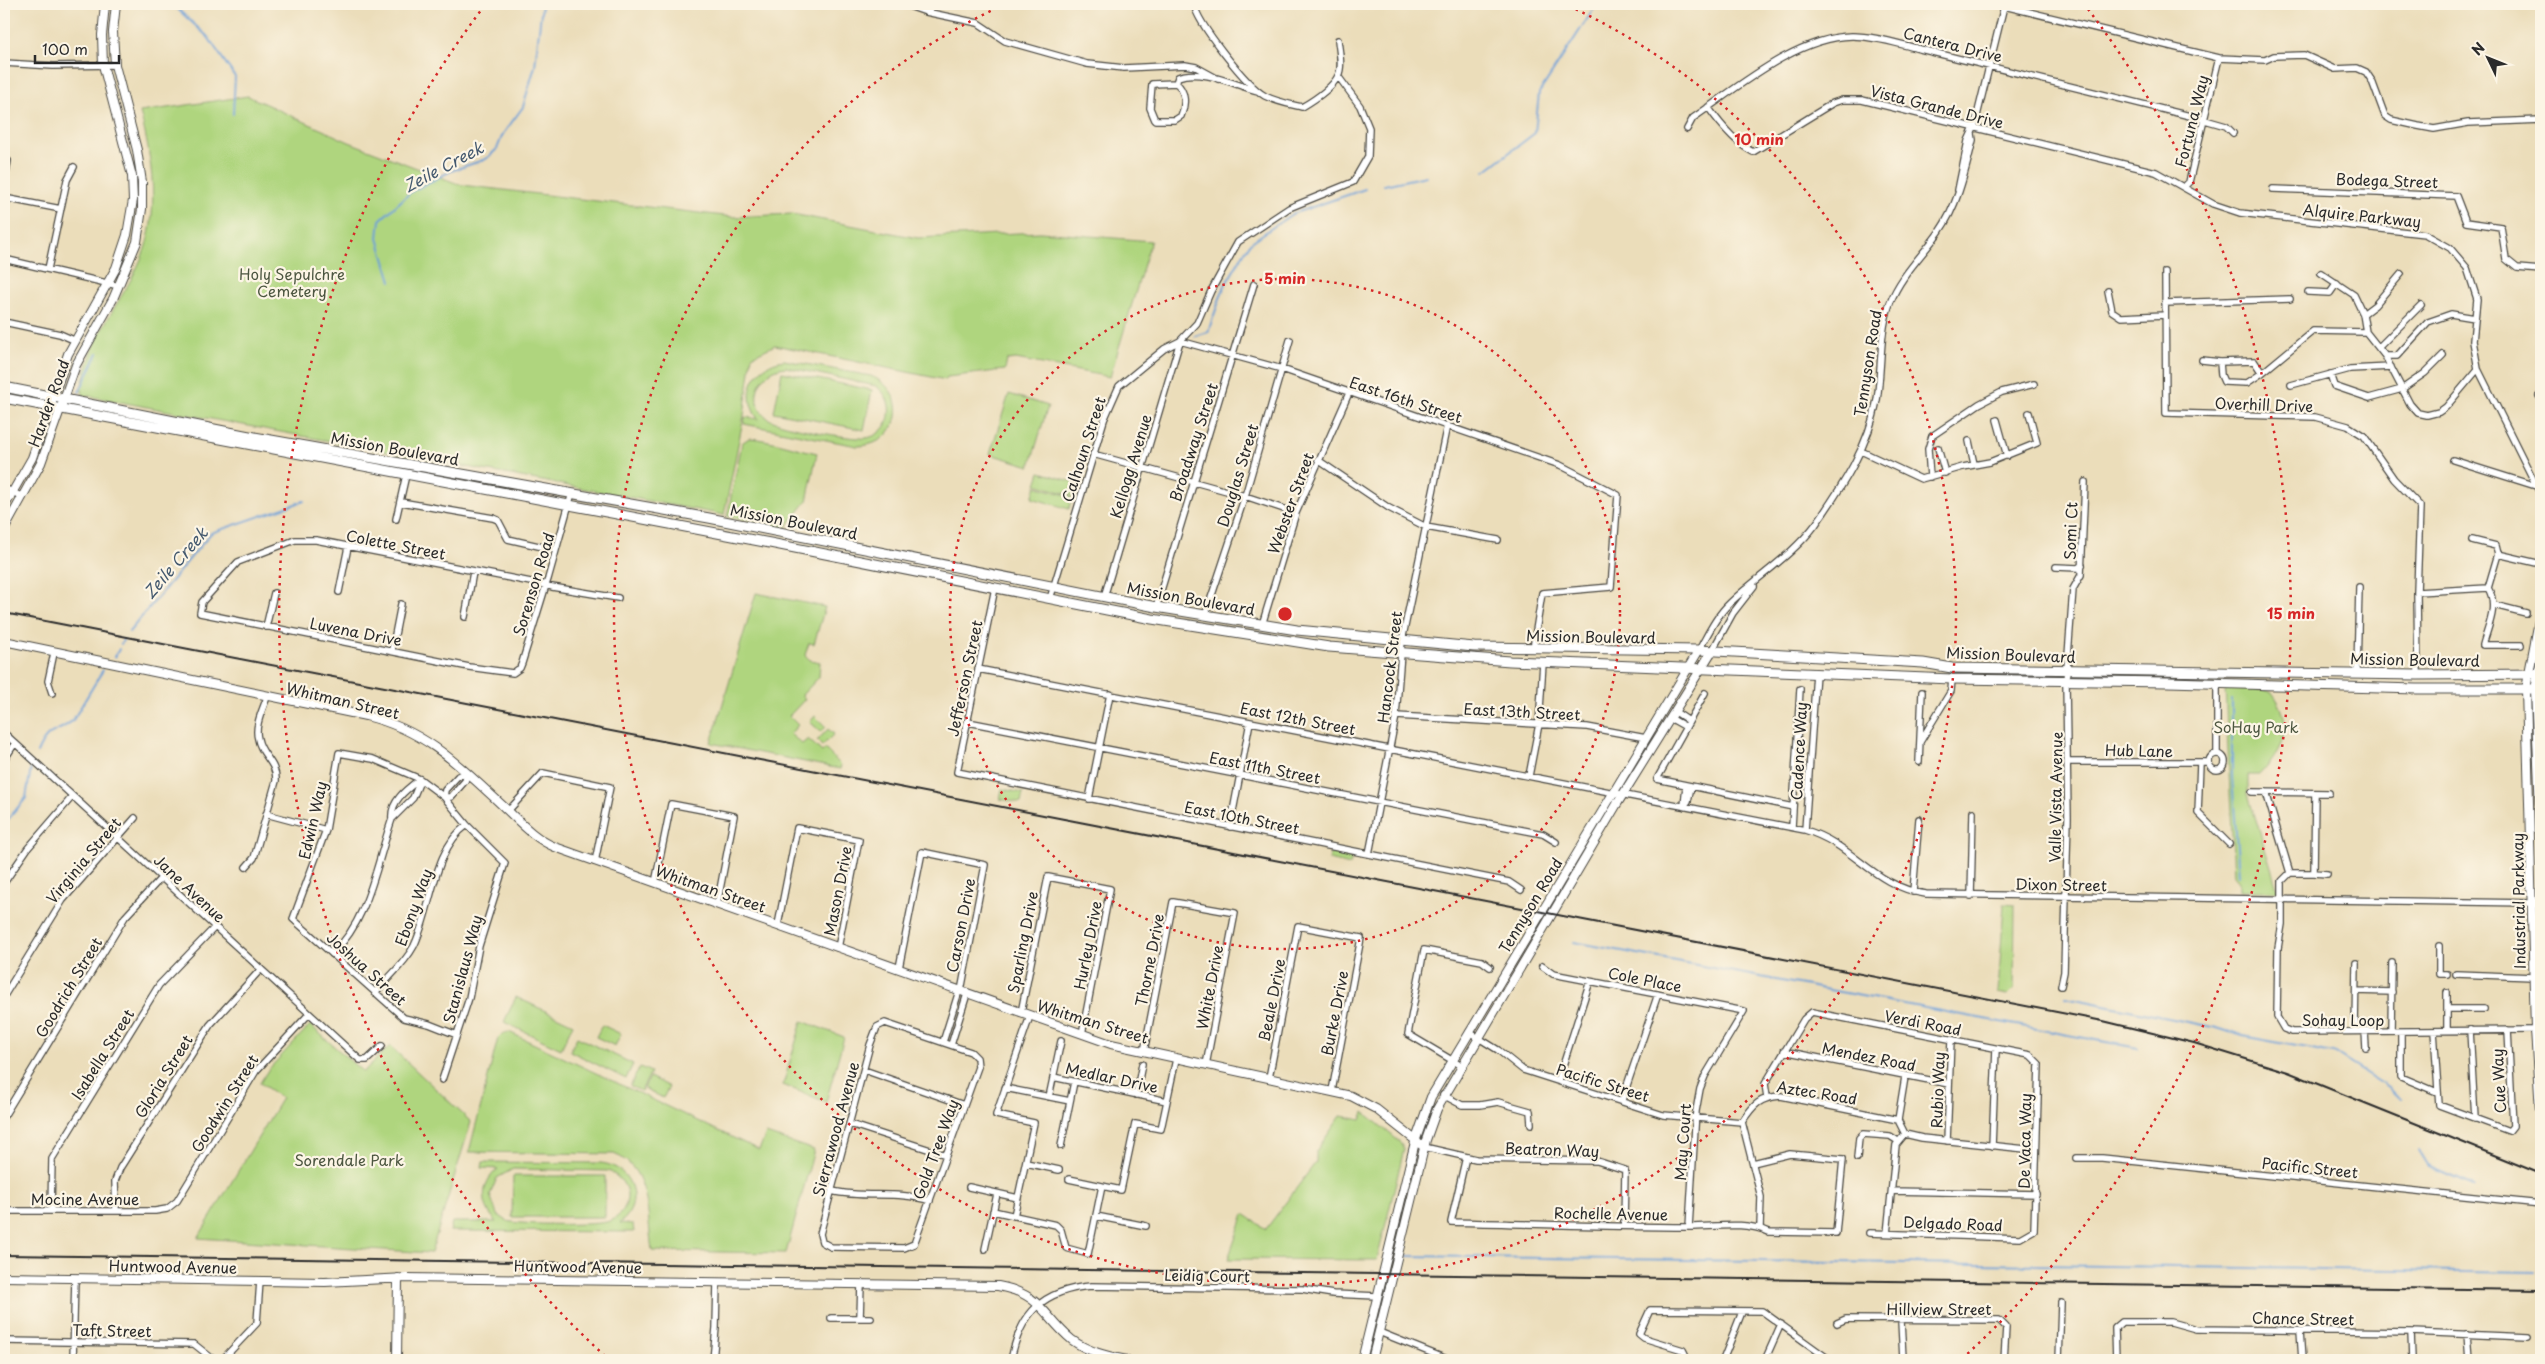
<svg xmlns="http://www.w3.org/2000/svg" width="2545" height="1364" font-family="'Playpen Sans',sans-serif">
  <rect width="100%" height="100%" fill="#fcf5e5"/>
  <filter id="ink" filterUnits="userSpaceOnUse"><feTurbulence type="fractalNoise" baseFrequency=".02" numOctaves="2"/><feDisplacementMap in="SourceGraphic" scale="10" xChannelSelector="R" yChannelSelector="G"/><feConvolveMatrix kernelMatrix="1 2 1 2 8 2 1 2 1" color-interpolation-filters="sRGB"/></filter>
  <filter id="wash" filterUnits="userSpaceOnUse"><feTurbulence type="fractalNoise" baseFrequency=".0096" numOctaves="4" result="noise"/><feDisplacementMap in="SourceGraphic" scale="20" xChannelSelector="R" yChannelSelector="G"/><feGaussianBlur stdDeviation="1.12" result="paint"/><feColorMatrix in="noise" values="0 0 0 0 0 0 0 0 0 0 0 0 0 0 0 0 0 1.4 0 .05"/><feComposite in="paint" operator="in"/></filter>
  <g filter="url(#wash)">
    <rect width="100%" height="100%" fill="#ebddba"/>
    <path fill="#afd57e" stroke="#6d8054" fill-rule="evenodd" d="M248 96 349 142 461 185 733 217 792 214 918 238 1040 232 1151 241 1110 377 1016 359 1007 360 1005 370 947 377 946 380 775 345 752 356 744 415 724 515 83 395 81 387C87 369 91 349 100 333 113 308 130 285 141 259 161 214 152 159 140 112Z
      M784 360 871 376C912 393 901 446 857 446L744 424 745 417 758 419C740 394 754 364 784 360ZM786 367 876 386C887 394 892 406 888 420 885 429 876 437 866 438 853 440 779 426 769 419 745 402 759 369 786 367Z
      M782 372 872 390 864 430 774 412Z
      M1009 394 1048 406 1030 466 990 454Z
      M749 438C772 440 794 448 817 453L807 501 786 527 727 516 742 443Z
      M1040 472 1077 483 1073 496 1036 484Z
      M1036 486 1072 497 1069 509 1032 498Z
      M756 593 825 607 814 644 809 643 805 655 810 660 820 662 819 677 802 695 805 699 789 716 798 725 790 734 802 744 808 739 822 752 825 749 841 765 840 769 711 743Z
      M2225 687 2271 691C2296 723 2284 749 2259 775H2248V794L2278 891H2239V882L2234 876Z
      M815 716 826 727 821 732 810 722Z
      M828 729 834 734 822 746 817 741Z
      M1002 789 1023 793 1021 803 1000 799Z
      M1335 853 1352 857 1350 865 1329 860 1330 854Z
      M2004 904 2015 905 2014 989 2008 995 1998 993Z
      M516 997 573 1024 561 1049 504 1022Z
      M802 1021 844 1037 826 1102 783 1085Z
      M310 1025 363 1072 390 1046 471 1122 431 1253 198 1238 282 1098 260 1083 268 1070Z
      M602 1025 621 1034 615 1046 596 1037Z
      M509 1032 759 1150 766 1134 814 1150 786 1253 652 1251C647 1218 651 1168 614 1154L469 1152 498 1038 502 1034Z
      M577 1037 633 1064 626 1079 570 1051Z
      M640 1067 651 1072 641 1091 630 1086Z
      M650 1077 669 1087 663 1098 644 1088Z
      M1364 1112 1401 1143 1404 1149 1377 1260 1228 1259 1244 1214 1266 1229 1316 1162V1151L1341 1116 1361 1120Z
      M483 1162 601 1163C632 1166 645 1204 620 1223L633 1224 634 1232 450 1231 452 1222H497C481 1207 479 1184 498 1169L482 1168ZM513 1169 609 1171C619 1177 628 1185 627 1198 626 1208 620 1217 610 1221 598 1226 521 1225 507 1221L497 1214 490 1195 497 1178Z
      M513 1176H605V1217H512Z"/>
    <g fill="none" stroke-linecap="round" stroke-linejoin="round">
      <path stroke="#6a9ed6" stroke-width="2" d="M172 4 208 37 235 77 233 114
        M1485 171 1535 133 1539 93 1597 4
        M1384 185 1426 176
        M391 281 378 238 380 220 412 191 451 171 486 159 497 149 503 134 523 107 535 66 542 4
        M1195 336 1208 332 1224 287 1250 243 1292 214 1365 189
        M79 392 98 353
        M129 632 211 533 304 501
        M121 644 123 640
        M115 657 119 649
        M2232 700V776L2239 875
        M37 753C49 725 56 736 73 720L103 670
        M4 824 26 798 31 768
        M1574 942 2138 1048
        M2066 997 2217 1028 2242 1036 2334 1053 2389 1088 2400 1099
        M2418 1151 2427 1166 2473 1186
        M1407 1256 2535 1272"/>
    </g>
  </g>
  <g filter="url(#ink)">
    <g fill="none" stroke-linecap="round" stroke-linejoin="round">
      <defs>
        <path id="street" d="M903 4 926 12 978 23 1005 41 1087 64 1124 68 1185 65 1196 67 1218 79
          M1194 4C1197 23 1247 86 1265 96 1277 102 1289 104 1302 107 1314 100 1332 88 1338 76 1343 66 1339 51 1338 40
          M1996 4 2219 58 2265 60 2274 56 2304 55 2335 69 2357 68 2366 72 2372 81 2385 116 2391 120 2418 126 2434 129 2468 123 2541 120
          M4 63 53 66 115 65
          M1176 83C1186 91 1186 105 1181 116L1175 120H1155L1150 108 1152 84 1176 83 1178 77C1201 68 1235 85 1258 91
          M1708 107C1720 124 1735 143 1753 152L1833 103 1842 100H1862L2156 172 2213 204 2240 213 2425 234 2450 248 2467 268 2477 299 2473 341 2478 369 2541 495
          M1687 129 1693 118C1737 88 1796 37 1852 36 1873 36 1895 43 1916 48L2198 118 2226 126 2233 133
          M4 183 8 161
          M2184 187 2189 182 2219 58
          M2273 189 2456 196 2466 222 2501 227 2506 259 2517 268 2541 270
          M1958 190 1968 141 1974 128 2004 6
          M4 198 61 209
          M4 259 119 286
          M48 269 67 180 74 167
          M2165 272 2166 413 2315 417 2348 426 2364 436 2394 479 2420 506 2417 592 2418 675
          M2321 273 2354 295 2363 314 2366 332 2385 356 2410 404 2418 413 2427 415 2439 412 2446 407 2478 369
          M2108 291 2112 311 2121 317 2165 315
          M2308 292 2330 293 2337 283
          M2165 303 2290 299
          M2363 314 2375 305 2401 274
          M4 322 60 334 76 341
          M2379 347 2421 305
          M2385 356H2397L2428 322 2451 314 2475 318
          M2202 360 2220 362 2254 361 2262 373 2313 331 2366 332
          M2220 362 2221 375 2224 382 2247 383 2262 373
          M2330 374 2334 386 2369 398 2402 389 2425 373 2443 355
          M2291 385 2350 369 2391 367
          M2539 396 2541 395
          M1997 420 2007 456
          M1969 441 1974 464
          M1938 448 1945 473
          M1861 451 1921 479 1963 467 1990 462 2037 443 2029 413
          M1093 454 1245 496 1296 513
          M1318 460 1389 508 1426 527 1498 540
          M2453 460 2539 487
          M1930 477 1928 449 1932 436 1979 404 2002 392 2034 384
          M4 488 23 497
          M572 493 548 579 546 585 522 663 520 668 513 673 469 667 200 613 202 602 238 562 295 540H316L546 585 552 587 618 598
          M401 502 493 518 498 520 508 539 556 550
          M396 519 406 475
          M2472 540 2496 546 2498 554 2541 564
          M2056 567 2078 568 2082 565
          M995 588 957 772 1509 882 1521 890
          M2488 588C2499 606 2488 626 2483 645H2521
          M2488 588 2498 554
          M339 592 348 547
          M2417 592 2488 588
          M1104 597 1180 341 1282 369 1560 465 1618 495 1611 587 1542 593 1533 649
          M1050 599 1104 420 1119 386 1164 349 1180 341 1197 323 1211 291 1238 242 1289 208 1353 182 1368 156 1369 128 1360 106 1338 76
          M2494 605 2526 613
          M1156 607 1254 284
          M1205 616 1245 496 1290 340
          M465 617 473 572
          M1262 625 1296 513 1349 393
          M266 627 274 593
          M392 650 401 604
          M1699 650C1708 634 1716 616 1730 603 1758 576 1792 556 1816 524 1842 487 1869 446 1877 400 1882 368 1879 334 1890 303 1901 275 1922 256 1939 232 1958 205 1965 172 1973 140L1972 134
          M1712 651 1733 613 1754 586
          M978 669 1805 830C1855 845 1872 886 1926 894L2531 903 2541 900
          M2357 672 2359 587
          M2217 683V754
          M52 693 48 681 54 653
          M1705 693 1657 779 1793 807
          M1674 711 1689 721
          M1396 716 1587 727 1646 738
          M1670 718 1686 727
          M968 722 1543 834 1556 842
          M4 733 360 1060H367L382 1046
          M1920 742 1951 691 1952 679
          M2209 762a8 8 0 1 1 16 0a8 8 0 1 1-16 0Z
          M4 760 15 743
          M1919 762 1922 692
          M2068 762H2209
          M2200 763 2198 813 2229 844
          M468 773 465 781 451 797H444L445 790 458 776Z
          M1529 776 1539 724 1543 663
          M2252 792 2329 793
          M2266 792 2290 873
          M1089 799 1110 694
          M1684 806 1688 801 1691 787
          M1684 806 1686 786
          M508 811 543 773 610 787 595 862
          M266 814 326 830
          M392 819 413 798 420 781
          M1230 827 1250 722
          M1792 827 1800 689
          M1805 830 1816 673
          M1369 854 1396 716 1402 641 1447 425
          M246 867 254 858 276 781C277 762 261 756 258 739 254 726 263 709 267 697
          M2290 873 2282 881V924L2278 948 2277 1017 2284 1029 2292 1032 2535 1030
          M2290 873H2314L2315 793
          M2314 873 2327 874
          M4 883 28 848 72 797
          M655 883 671 804 734 816 717 905
          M1913 892 1919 819
          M1971 896 1973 812
          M2531 903 2541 906
          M778 925 797 828 859 840 838 948
          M2439 946V974H2447
          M332 954C369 920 376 865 392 819 390 801 407 789 420 779
          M1542 966 1553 974 1744 1011 1705 1076 1700 1089 1696 1111 1689 1227
          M899 968 922 852 985 865 961 991
          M2456 974 2533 977
          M2061 986 2064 972 2068 818 2066 682 2073 589 2081 575 2085 482
          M2356 991 2392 992
          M375 993C388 977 404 965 414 946 432 909 433 849 467 825
          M4 996 63 900 135 818
          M2447 1009H2484
          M1021 1013 1048 877 1110 889 1082 1034
          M885 1023 971 1052 977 1058 978 1067 914 1244 904 1248 831 1247 822 1242 820 1234 870 1045 877 1027Z
          M2447 1030V992
          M2470 1030 2475 1119
          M2355 1031 2356 963
          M2365 1031 2366 1048
          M2391 1031 2392 963
          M2434 1031 2439 1105 2509 1131 2513 1126 2508 1030
          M1469 1032 1498 1050 1523 1070 1663 1115 1742 1122
          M2401 1032V1077L2437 1092
          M943 1042 959 991
          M951 1045 967 994
          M1784 1051 1949 1084
          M1144 1052 1173 902 1235 913 1206 1065
          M1460 1065 1408 1034 1424 950 1482 961 1490 967
          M864 1070 964 1105
          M1053 1077 1167 1101
          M1269 1078 1298 926 1361 938 1332 1091
          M442 1080 469 998 479 946 505 863 467 825 444 797 420 779 373 759 339 753 326 830 293 919 404 1018 429 1024 457 1035
          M1558 1081 1590 981
          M1005 1088 1070 1101
          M1136 1095 1142 1064
          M1443 1095 1462 1105H1480L1498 1102 1530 1111 1531 1124
          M1049 1097 1061 1041
          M1767 1097 1765 1084 1804 1019 1812 1012 2030 1055 2039 1064 2034 1230 2020 1238 1869 1233
          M1622 1100 1658 994
          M4 1116 125 917 161 878
          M1742 1122C1753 1105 1760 1097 1781 1096L1898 1120
          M1742 1122 1761 1197 1760 1227
          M850 1124 946 1155
          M1905 1134 1922 1138 2035 1150
          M1947 1141 1951 1040
          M1061 1146 1074 1082
          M1992 1146 1996 1049
          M1424 1147 1476 1159 1597 1161 1625 1170 1624 1225
          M1466 1157 1451 1222C1531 1224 1611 1227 1690 1227 1715 1227 1745 1221 1769 1232L1836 1233 1843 1159 1790 1154 1753 1163
          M1857 1158 1859 1138 1863 1134 1890 1136 1898 1141
          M2076 1158H2102L2541 1204
          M1026 1163 1059 1170
          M1069 1179 1102 1186
          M969 1187 1018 1198
          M832 1191C864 1199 898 1190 930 1201
          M1892 1191 2036 1194
          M4 1211H155L167 1209 177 1201 256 1071 309 1014
          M51 1211 52 1159 159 985 214 928
          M116 1211 115 1181 120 1168 210 1025 261 969
          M993 1211 1056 1225 1061 1230 1066 1248 1088 1254 1102 1186 1121 1190 1135 1124 1161 1129 1176 1059
          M1014 1216 1034 1123 996 1115 1030 1016
          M1096 1216 1146 1226
          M1887 1234 1896 1145 1905 1134 1898 1120 1905 1077
          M985 1249 997 1194
          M831 1318H871
          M860 1318 861 1284
          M1901 1321 1903 1359 1942 1360
          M1837 1323 1846 1319 1999 1320 2006 1327 2004 1360
          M2300 1331 2302 1360
          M1379 1332 1449 1360
          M2411 1332 2412 1360
          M2467 1334 2469 1360
          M4 1341 194 1344 214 1360
          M73 1360 75 1278
          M222 1360 257 1323 260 1281
          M713 1360 716 1328 717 1282
          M1011 1360C1020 1313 1043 1290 1091 1286L1302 1289 1333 1294 1377 1296
          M1683 1360 1685 1354 1683 1350 1644 1338 1639 1334 1650 1310 1762 1311 1830 1360
          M1723 1360 1742 1312
          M1765 1360 1781 1324
          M2059 1360 2061 1303
          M2116 1360 2115 1328 2122 1322H2171L2196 1329 2411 1332 2527 1337"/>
        <path id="secondary" d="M4 507 32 458 68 354 116 268 127 235 133 200 132 176 103 65 102 35 105 4
          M4 530 41 463 76 365 113 299 137 242 142 209V182L137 150 115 65 113 32 116 4
          M2541 610 2526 689 2535 1030 2541 1128
          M4 641 366 716C426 730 461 767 504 807 520 822 535 839 555 847L1111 1044 1351 1096 1376 1109 1424 1147
          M2541 660 2535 689 2541 835
          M4 1277 325 1282 406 1278 998 1286C1042 1294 1043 1316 1072 1340 1088 1352 1108 1356 1127 1360
          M397 1360 398 1278
          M1362 1360 1415 1142 1431 1097 1699 650
          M1372 1360 1426 1140 1437 1109 1617 804 1712 651"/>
        <path id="primary" d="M4 387 244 435 709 518 1156 607 1297 630 1474 647 1699 650 1923 663 1952 668 2418 675 2541 674
          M4 398 770 543 1152 619 1329 647 1510 661 1952 679 2168 682 2417 689H2541"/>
      </defs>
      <use href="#street" stroke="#484640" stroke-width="8"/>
      <use href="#secondary" stroke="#484640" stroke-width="10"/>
      <use href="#primary" stroke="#484640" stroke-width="11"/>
      <use href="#street" stroke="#fff" stroke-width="5.5"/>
      <use href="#secondary" stroke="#fff" stroke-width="8"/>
      <use href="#primary" stroke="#fff" stroke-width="9"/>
      <path stroke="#2b2b2b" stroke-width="2" d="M4 613 2103 1021 2194 1043 2288 1072 2541 1174
        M4 1255 2541 1290"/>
    </g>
  </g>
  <g fill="none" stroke="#d62828" stroke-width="2.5" stroke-dasharray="2.5 5">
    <circle cx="1285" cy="614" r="335"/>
    <path d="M1569 6A671 671 0 1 1 1001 6"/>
    <path d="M605 1356A1006 1006 0 0 1 482 9M2088 9A1006 1006 0 0 1 1965 1356"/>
  </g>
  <g text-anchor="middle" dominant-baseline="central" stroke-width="4.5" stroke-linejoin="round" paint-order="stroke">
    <g font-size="15" fill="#2b2b2b" stroke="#fcf5e5">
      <text transform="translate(1953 44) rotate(14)">Cantera Drive</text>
      <text transform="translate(1937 106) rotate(14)">Vista Grande Drive</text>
      <text transform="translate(2191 121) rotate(-76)">Fortuna Way</text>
      <text transform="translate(2387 180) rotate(2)">Bodega Street</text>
      <text transform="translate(2362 215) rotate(6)">Alquire Parkway</text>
      <text transform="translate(1867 363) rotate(-81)">Tennyson Road</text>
      <text transform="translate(1406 399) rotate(18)">East 16th Street</text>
      <text transform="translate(48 403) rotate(-70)">Harder Road</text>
      <text transform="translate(2264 404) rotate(2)">Overhill Drive</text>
      <text transform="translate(1193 442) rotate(-72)">Broadway Street</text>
      <text transform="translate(395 448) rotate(10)">Mission Boulevard</text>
      <text transform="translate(1083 449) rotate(-72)">Calhoun Street</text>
      <text transform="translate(1130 466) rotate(-73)">Kellogg Avenue</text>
      <text transform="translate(1237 475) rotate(-73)">Douglas Street</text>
      <text transform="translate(1290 503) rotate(-70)">Webster Street</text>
      <text transform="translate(794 521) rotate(11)">Mission Boulevard</text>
      <text transform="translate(2070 531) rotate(-88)">Somi Ct</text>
      <text transform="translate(396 544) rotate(11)">Colette Street</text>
      <text transform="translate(533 584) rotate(-73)">Sorenson Road</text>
      <text transform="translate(1191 598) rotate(10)">Mission Boulevard</text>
      <text transform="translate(356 631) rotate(11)">Luvena Drive</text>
      <text transform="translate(1591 636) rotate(1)">Mission Boulevard</text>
      <text transform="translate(2011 654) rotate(2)">Mission Boulevard</text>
      <text transform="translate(2415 659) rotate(1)">Mission Boulevard</text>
      <text transform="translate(1389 667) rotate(-83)">Hancock Street</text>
      <text transform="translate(964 678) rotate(-78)">Jefferson Street</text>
      <text transform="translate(343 700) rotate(13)">Whitman Street</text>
      <text transform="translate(1522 711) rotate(3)">East 13th Street</text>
      <text transform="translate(1298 718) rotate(11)">East 12th Street</text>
      <text transform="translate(2139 750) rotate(1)">Hub Lane</text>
      <text transform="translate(1798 751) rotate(-87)">Cadence Way</text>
      <text transform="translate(1265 767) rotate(11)">East 11th Street</text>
      <text transform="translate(2055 797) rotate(-89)">Valle Vista Avenue</text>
      <text transform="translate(1242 817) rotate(11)">East 10th Street</text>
      <text transform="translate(312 820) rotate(-77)">Edwin Way</text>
      <text transform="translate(83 860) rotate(-50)">Virginia Street</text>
      <text transform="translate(2061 884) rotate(1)">Dixon Street</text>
      <text transform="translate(190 888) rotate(43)">Jane Avenue</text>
      <text transform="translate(711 888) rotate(19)">Whitman Street</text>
      <text transform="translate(837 891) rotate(-79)">Mason Drive</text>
      <text transform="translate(2518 901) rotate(-91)">Industrial Parkway</text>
      <text transform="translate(1530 905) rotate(-59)">Tennyson Road</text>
      <text transform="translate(413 907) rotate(-70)">Ebony Way</text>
      <text transform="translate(960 925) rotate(-79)">Carson Drive</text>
      <text transform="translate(1022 942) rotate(-79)">Sparling Drive</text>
      <text transform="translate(1087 945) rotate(-79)">Hurley Drive</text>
      <text transform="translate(1149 960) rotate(-79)">Thorne Drive</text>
      <text transform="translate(367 968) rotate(42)">Joshua Street</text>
      <text transform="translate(462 969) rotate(-75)">Stanislaus Way</text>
      <text transform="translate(1645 979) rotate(11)">Cole Place</text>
      <text transform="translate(68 987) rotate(-59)">Goodrich Street</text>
      <text transform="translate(1209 987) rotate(-79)">White Drive</text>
      <text transform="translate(1271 1000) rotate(-79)">Beale Drive</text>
      <text transform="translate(1334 1013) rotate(-79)">Burke Drive</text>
      <text x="2343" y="1019">Sohay Loop</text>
      <text transform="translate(1093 1021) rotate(17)">Whitman Street</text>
      <text transform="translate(1923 1022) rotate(11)">Verdi Road</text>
      <text transform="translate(102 1054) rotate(-58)">Isabella Street</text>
      <text transform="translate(1869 1056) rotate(11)">Mendez Road</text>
      <text transform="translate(163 1076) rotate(-58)">Gloria Street</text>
      <text transform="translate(1112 1077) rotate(12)">Medlar Drive</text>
      <text transform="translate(2498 1081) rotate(-93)">Cue Way</text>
      <text transform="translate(1603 1082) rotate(17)">Pacific Street</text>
      <text transform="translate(1937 1090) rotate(-88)">Rubio Way</text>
      <text transform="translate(1817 1092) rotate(9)">Aztec Road</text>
      <text transform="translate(224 1103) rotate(-58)">Goodwin Street</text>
      <text transform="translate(835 1129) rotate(-75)">Sierrawood Avenue</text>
      <text transform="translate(2024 1141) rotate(-89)">De Vaca Way</text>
      <text transform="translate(1682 1142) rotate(-86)">May Court</text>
      <text transform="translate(935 1149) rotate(-70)">Gold Tree Way</text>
      <text transform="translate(1552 1149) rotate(2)">Beatron Way</text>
      <text transform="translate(2310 1167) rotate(6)">Pacific Street</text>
      <text x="85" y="1198">Mocine Avenue</text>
      <text transform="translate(1611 1213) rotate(1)">Rochelle Avenue</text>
      <text transform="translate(1953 1223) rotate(2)">Delgado Road</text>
      <text transform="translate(173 1266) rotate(1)">Huntwood Avenue</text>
      <text transform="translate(578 1266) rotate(1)">Huntwood Avenue</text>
      <text transform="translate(1207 1275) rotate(1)">Leidig Court</text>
      <text x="1939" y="1308">Hillview Street</text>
      <text transform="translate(2303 1318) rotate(1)">Chance Street</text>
      <text transform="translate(112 1330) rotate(1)">Taft Street</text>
    </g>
    <g font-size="15" fill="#4c5640" stroke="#fcf5e5">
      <text x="292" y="273">Holy Sepulchre<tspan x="292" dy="17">Cemetery</tspan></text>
      <text x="2256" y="726">SoHay Park</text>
      <text x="349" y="1159">Sorendale Park</text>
    </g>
    <g font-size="16" font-style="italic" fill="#44596f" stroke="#fcf5e5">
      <text transform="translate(443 166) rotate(-28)">Zeile Creek</text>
      <text transform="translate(175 562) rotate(-49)">Zeile Creek</text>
    </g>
  </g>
  <circle cx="1285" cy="614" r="8" fill="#d62828" stroke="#fcf5e5" stroke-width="2.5"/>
  <g font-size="15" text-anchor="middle" font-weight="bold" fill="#d62828" stroke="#fcf5e5" stroke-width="4.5" stroke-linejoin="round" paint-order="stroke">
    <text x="1759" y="145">10 min</text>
    <text x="1285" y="284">5 min</text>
    <text x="2291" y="619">15 min</text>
  </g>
  <rect width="2545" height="1364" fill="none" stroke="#fcf5e5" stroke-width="20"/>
  <g transform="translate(2488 58) rotate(313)" stroke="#fcf5e5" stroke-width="4" paint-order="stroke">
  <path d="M0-4L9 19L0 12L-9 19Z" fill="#2b2b2b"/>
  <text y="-8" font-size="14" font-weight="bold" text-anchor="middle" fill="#2b2b2b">N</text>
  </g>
  <path d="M35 55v8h84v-8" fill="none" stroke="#2b2b2b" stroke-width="2.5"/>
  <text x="42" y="55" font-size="15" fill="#2b2b2b" stroke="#fcf5e5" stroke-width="4" paint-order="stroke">100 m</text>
</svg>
